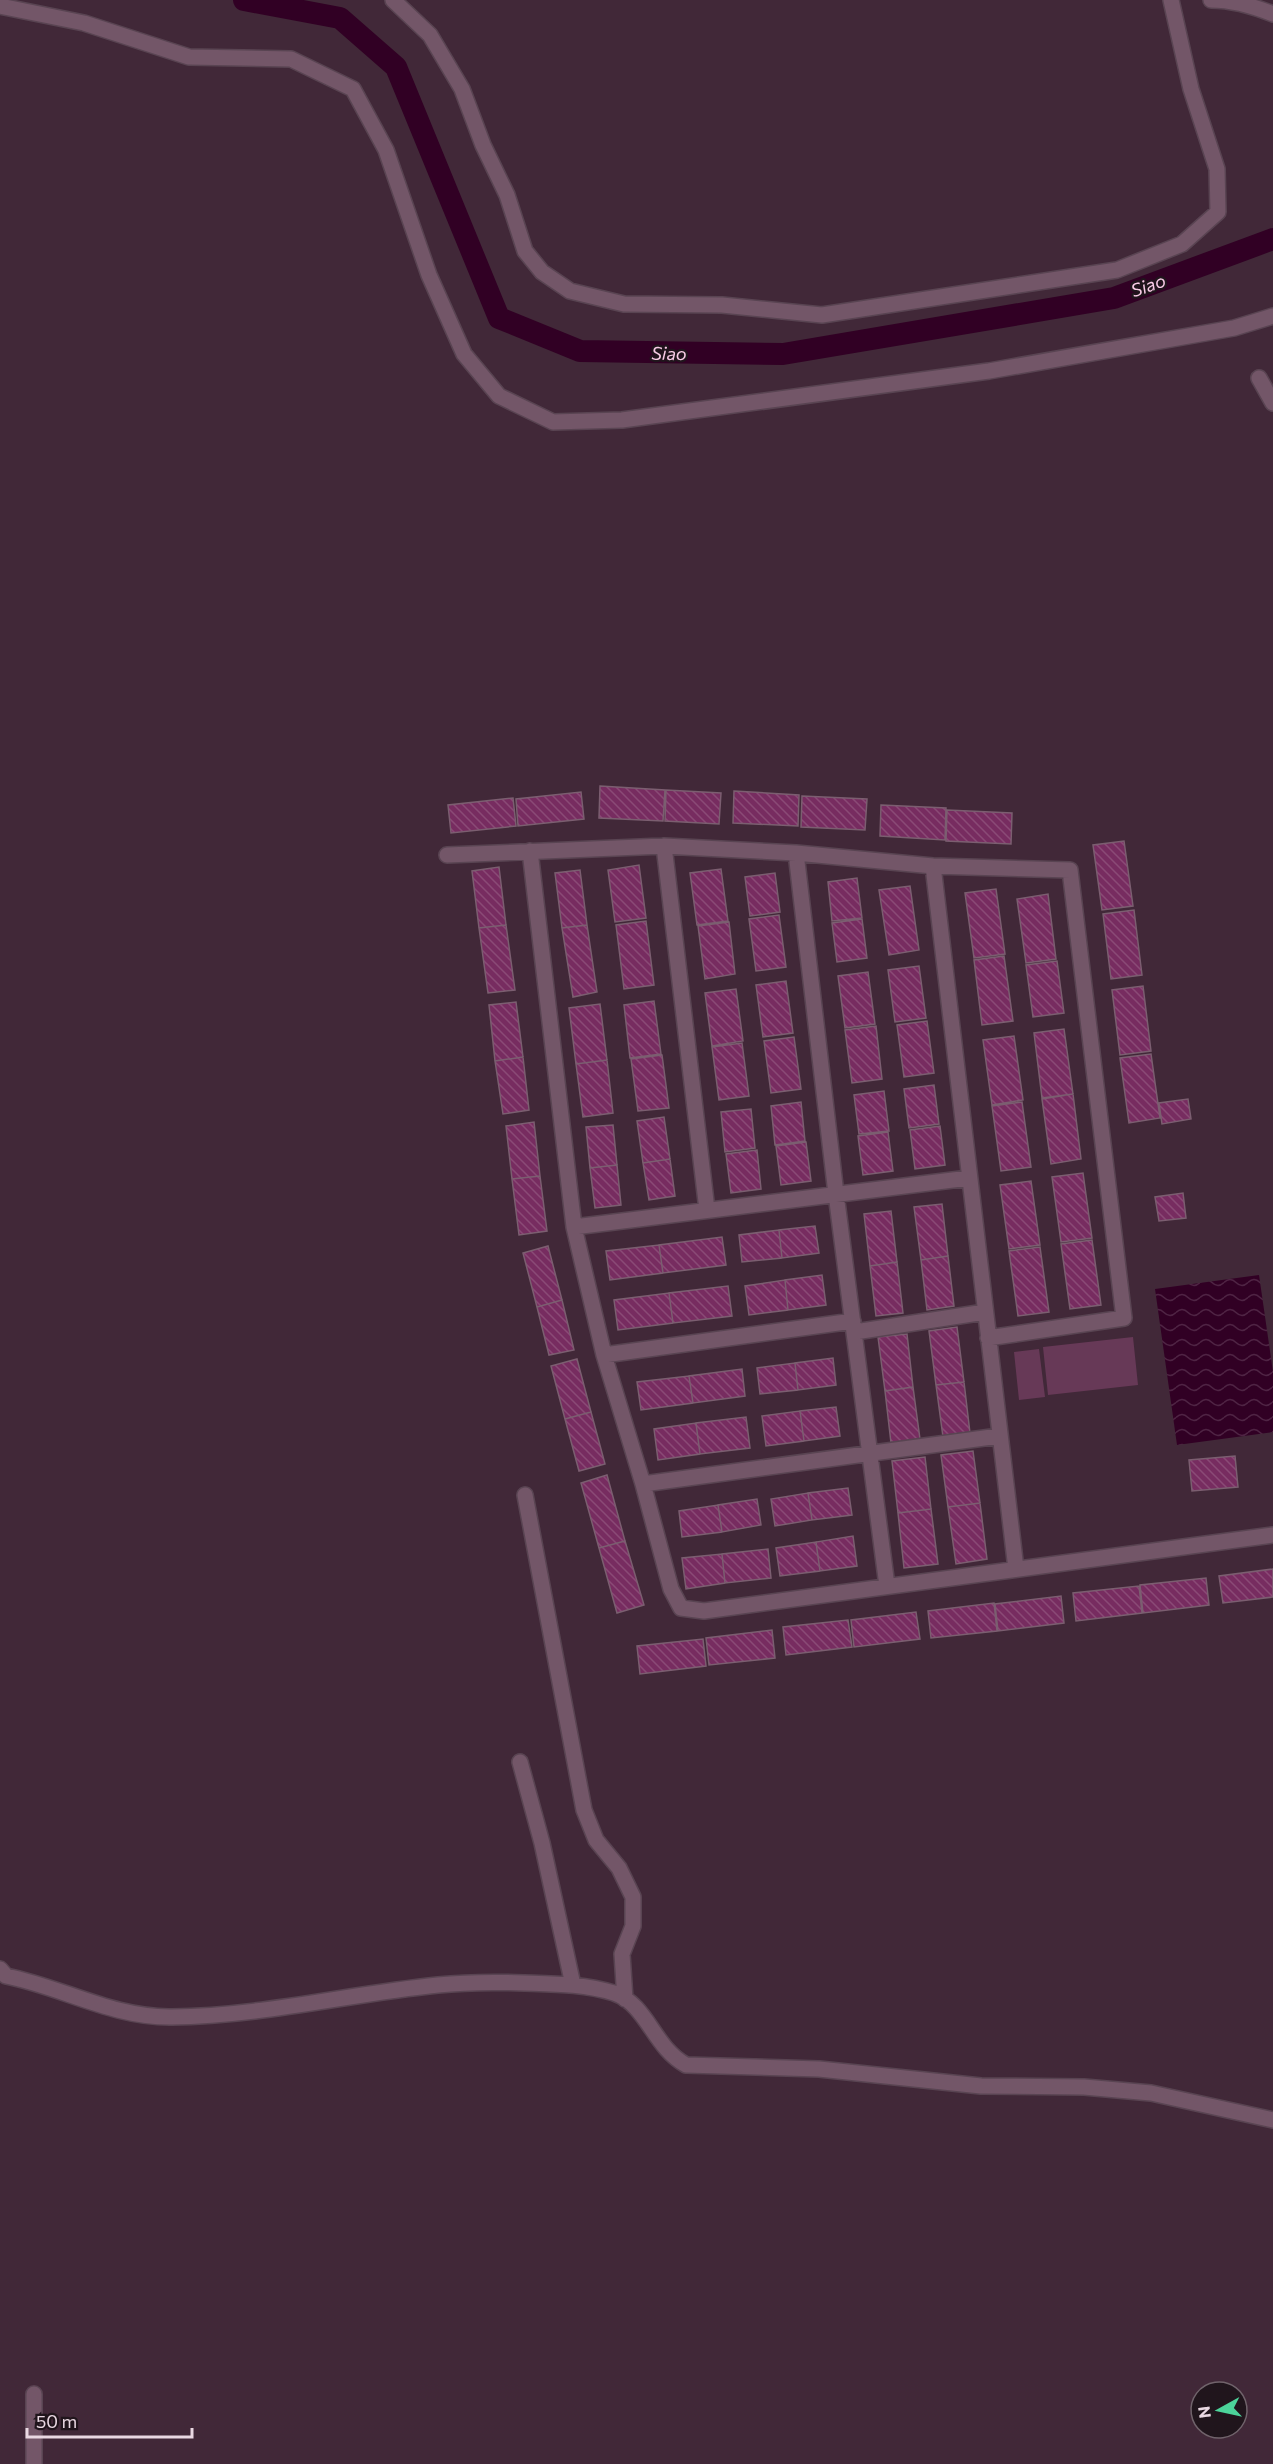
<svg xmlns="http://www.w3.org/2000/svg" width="1273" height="2464" font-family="Commissioner,sans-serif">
  <defs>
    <pattern id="water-waves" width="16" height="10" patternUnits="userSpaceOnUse" patternTransform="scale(1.5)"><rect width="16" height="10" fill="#310024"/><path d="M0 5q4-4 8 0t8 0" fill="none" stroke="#4f2444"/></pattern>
    <pattern id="building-back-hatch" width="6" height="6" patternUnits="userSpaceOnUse" patternTransform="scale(1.5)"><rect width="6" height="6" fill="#772c60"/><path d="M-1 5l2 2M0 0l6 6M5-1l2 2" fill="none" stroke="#8a4a76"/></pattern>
  </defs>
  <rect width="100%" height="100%" fill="#412838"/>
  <path fill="#673957" d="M1133 1337 1138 1385 1048 1395 1043 1347Z
    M1039 1349 1045 1397 1019 1400 1014 1352Z"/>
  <path fill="url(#water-waves)" d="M1259 1275 1273 1372V1432L1177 1445 1155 1289Z"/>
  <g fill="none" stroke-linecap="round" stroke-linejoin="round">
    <path stroke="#310024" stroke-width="22" d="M244 0 340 18 396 67 499 318 580 351 783 354 1114 298 1273 239"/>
  </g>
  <path fill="url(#building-back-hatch)" stroke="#7b5e70" stroke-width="1.5" d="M600 786 665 790 663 821 599 818Z
    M666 790 721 793 719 824 665 821Z
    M734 791 799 795 798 826 733 823Z
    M581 792 584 819 518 826 516 799Z
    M802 796 867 799 865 830 801 827Z
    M513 798 516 826 451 833 448 805Z
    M881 805 946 808 945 840 880 836Z
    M947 810 1012 813 1011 844 946 841Z
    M1124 841 1133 906 1102 910 1093 845Z
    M639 865 646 918 615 922 608 870Z
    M499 867 506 925 479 928 472 871Z
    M721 869 728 921 697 925 690 873Z
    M580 870 587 925 562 928 555 873Z
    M775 873 780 912 750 916 745 877Z
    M857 878 862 918 832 921 828 882Z
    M910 886 919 950 889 955 879 890Z
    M996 889 1005 954 974 958 965 893Z
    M1048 894 1056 959 1026 963 1017 899Z
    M1134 910 1142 975 1111 979 1103 914Z
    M779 915 786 967 756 971 749 919Z
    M862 919 867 958 837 962 832 923Z
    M646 921 654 985 624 989 616 925Z
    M729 922 735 974 705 979 698 926Z
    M506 925 515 990 488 993 479 928Z
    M587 925 597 992 573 997 562 928Z
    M1004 956 1013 1021 982 1025 974 960Z
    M1057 961 1064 1013 1033 1017 1026 965Z
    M919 966 926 1018 895 1022 888 970Z
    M868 972 875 1024 845 1028 838 976Z
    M786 981 793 1033 763 1037 756 985Z
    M1143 986 1151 1051 1120 1055 1112 990Z
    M736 989 743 1041 712 1046 705 993Z
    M654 1001 661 1054 630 1058 624 1005Z
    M516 1002 523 1057 495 1061 489 1005Z
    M600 1004 607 1060 576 1064 569 1008Z
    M927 1021 934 1073 904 1077 897 1025Z
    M876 1026 882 1079 852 1083 845 1030Z
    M1064 1029 1073 1094 1042 1098 1034 1033Z
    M1014 1036 1023 1100 992 1105 983 1040Z
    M794 1037 801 1089 771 1093 764 1041Z
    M742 1043 749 1096 719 1100 712 1047Z
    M1151 1054 1160 1118 1129 1123 1120 1058Z
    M662 1055 669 1108 638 1111 631 1059Z
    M523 1057 529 1110 503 1114 495 1061Z
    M607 1060 613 1113 583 1117 576 1064Z
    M934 1085 939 1124 909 1128 904 1089Z
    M884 1091 889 1131 859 1134 854 1095Z
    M1073 1094 1081 1159 1051 1164 1042 1099Z
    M1188 1099 1191 1119 1162 1124 1159 1103Z
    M801 1102 805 1141 775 1145 771 1106Z
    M1022 1102 1031 1167 1001 1171 992 1106Z
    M751 1109 755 1148 725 1152 721 1112Z
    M664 1117 670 1159 643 1163 637 1121Z
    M534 1122 540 1176 512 1179 506 1126Z
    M613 1125 617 1165 590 1168 586 1127Z
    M940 1126 945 1165 915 1169 910 1130Z
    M888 1132 893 1171 863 1175 858 1136Z
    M806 1142 811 1181 781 1185 776 1146Z
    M757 1150 761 1189 731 1193 726 1154Z
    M670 1159 675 1196 649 1200 643 1163Z
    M617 1165 621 1205 595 1208 590 1168Z
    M1083 1173 1092 1238 1061 1242 1052 1177Z
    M540 1176 547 1231 519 1235 512 1179Z
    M1031 1181 1040 1245 1009 1249 1000 1185Z
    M1183 1193 1186 1218 1159 1221 1155 1197Z
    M942 1204 948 1256 921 1260 914 1207Z
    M891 1211 897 1262 870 1266 864 1214Z
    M815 1226 819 1253 782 1258 779 1230Z
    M779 1230 782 1258 742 1262 739 1235Z
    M722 1237 726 1265 663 1273 659 1245Z
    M1092 1240 1101 1305 1070 1309 1061 1244Z
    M659 1245 663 1273 610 1280 606 1251Z
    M548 1246 562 1300 537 1307 523 1253Z
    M1040 1247 1049 1312 1018 1316 1009 1251Z
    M948 1256 954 1306 927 1310 921 1260Z
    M897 1262 903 1313 876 1316 870 1266Z
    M822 1275 826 1305 788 1310 785 1280Z
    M785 1280 788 1310 749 1315 745 1286Z
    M728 1286 732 1316 673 1323 669 1293Z
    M669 1293 673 1323 618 1330 614 1300Z
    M562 1300 574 1350 549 1355 537 1307Z
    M957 1327 964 1382 936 1385 929 1331Z
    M907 1334 913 1387 885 1391 878 1337Z
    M833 1358 836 1385 798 1390 795 1363Z
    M577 1359 591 1412 565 1419 551 1366Z
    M795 1363 798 1390 760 1394 757 1368Z
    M742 1369 745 1396 693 1403 689 1376Z
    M689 1376 693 1403 641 1410 637 1382Z
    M964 1382 970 1433 943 1437 936 1385Z
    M913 1387 920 1439 891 1443 885 1391Z
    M836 1407 840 1436 804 1441 800 1411Z
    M800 1411 804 1441 766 1446 762 1416Z
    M591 1412 605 1464 579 1471 565 1419Z
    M746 1417 750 1448 700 1454 696 1423Z
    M696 1423 700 1454 658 1460 654 1429Z
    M973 1451 980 1503 948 1507 941 1455Z
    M1235 1456 1238 1487 1192 1491 1189 1460Z
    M925 1457 931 1509 898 1513 892 1461Z
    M607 1475 625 1541 599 1548 581 1483Z
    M848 1488 852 1515 812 1520 808 1493Z
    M808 1493 812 1520 775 1526 771 1499Z
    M757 1499 761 1525 722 1532 718 1505Z
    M980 1503 987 1559 956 1564 948 1507Z
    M718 1505 722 1532 682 1537 679 1511Z
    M931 1509 938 1564 904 1568 898 1513Z
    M853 1536 857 1566 820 1571 816 1542Z
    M625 1541 644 1605 617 1613 599 1548Z
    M816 1542 820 1571 780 1576 776 1548Z
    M768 1549 771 1578 725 1583 722 1554Z
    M722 1554 725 1583 686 1589 682 1558Z
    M1273 1569V1597L1223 1603 1219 1576Z
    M1206 1578 1209 1605 1143 1613 1140 1585Z
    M1139 1586 1142 1613 1076 1621 1073 1593Z
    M1061 1596 1064 1623 998 1631 995 1604Z
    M994 1603 997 1631 931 1638 928 1611Z
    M916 1612 920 1639 854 1647 851 1620Z
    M848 1620 852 1647 786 1655 783 1627Z
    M772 1630 775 1658 709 1665 706 1638Z
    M703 1639 706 1666 640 1674 637 1646Z"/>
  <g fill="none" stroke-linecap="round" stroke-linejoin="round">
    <defs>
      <path id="minor" d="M393 0 430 35 462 89 483 145 507 195 525 251 542 272 570 291 624 304 722 305 822 315 1117 270 1182 244 1218 212 1217 169 1191 89 1171 0
        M1211 0C1233 0 1253 6 1273 14
        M0 6 84 23 189 57 291 59 353 89 386 150 429 275 464 354 499 396 553 422 622 420 989 371 1234 328 1273 316
        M1259 378 1273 403
        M664 846 707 1210
        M530 851 574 1227 604 1355 643 1484 671 1589 681 1608 704 1611 1273 1535
        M796 853 836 1194 887 1586
        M447 855 664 846 796 853 933 866 1070 870 1124 1318 988 1338
        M933 866 1016 1569
        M574 1227 969 1178
        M855 1332 985 1312
        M604 1355 853 1321
        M643 1484 999 1436
        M525 1495 584 1810 596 1840 619 1868 633 1897V1926L622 1954 625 1999
        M520 1762 542 1843 573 1985
        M0 1969 6 1976C62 1987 113 2018 172 2017 262 2016 349 1994 438 1985 467 1982 495 1982 524 1983 555 1984 584 1984 614 1993 648 2005 653 2047 686 2065L819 2069 981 2086 1084 2087 1151 2093 1273 2120
        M34 2394V2464"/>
    </defs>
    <use href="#minor" stroke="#594452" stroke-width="18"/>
    <use href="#minor" stroke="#735668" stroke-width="15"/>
  </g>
  <g text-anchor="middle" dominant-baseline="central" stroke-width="4.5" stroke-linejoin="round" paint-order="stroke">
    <g font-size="18" font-style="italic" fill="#f8cbe6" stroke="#20151c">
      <text transform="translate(1148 285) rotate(-20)">Siao</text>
      <text transform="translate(669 353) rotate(1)">Siao</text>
    </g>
  </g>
  <g transform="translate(1219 2410) rotate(262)"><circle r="28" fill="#20151c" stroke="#70636b" stroke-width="1.5"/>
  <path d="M0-4.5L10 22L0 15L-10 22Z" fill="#4cd39a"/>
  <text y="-9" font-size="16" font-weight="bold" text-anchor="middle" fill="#e9d8e2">N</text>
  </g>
  <path d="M27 2428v9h165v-9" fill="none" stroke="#e9d8e2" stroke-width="3"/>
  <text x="36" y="2428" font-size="18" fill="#e9d8e2" stroke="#20151c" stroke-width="4.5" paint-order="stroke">50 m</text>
</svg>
